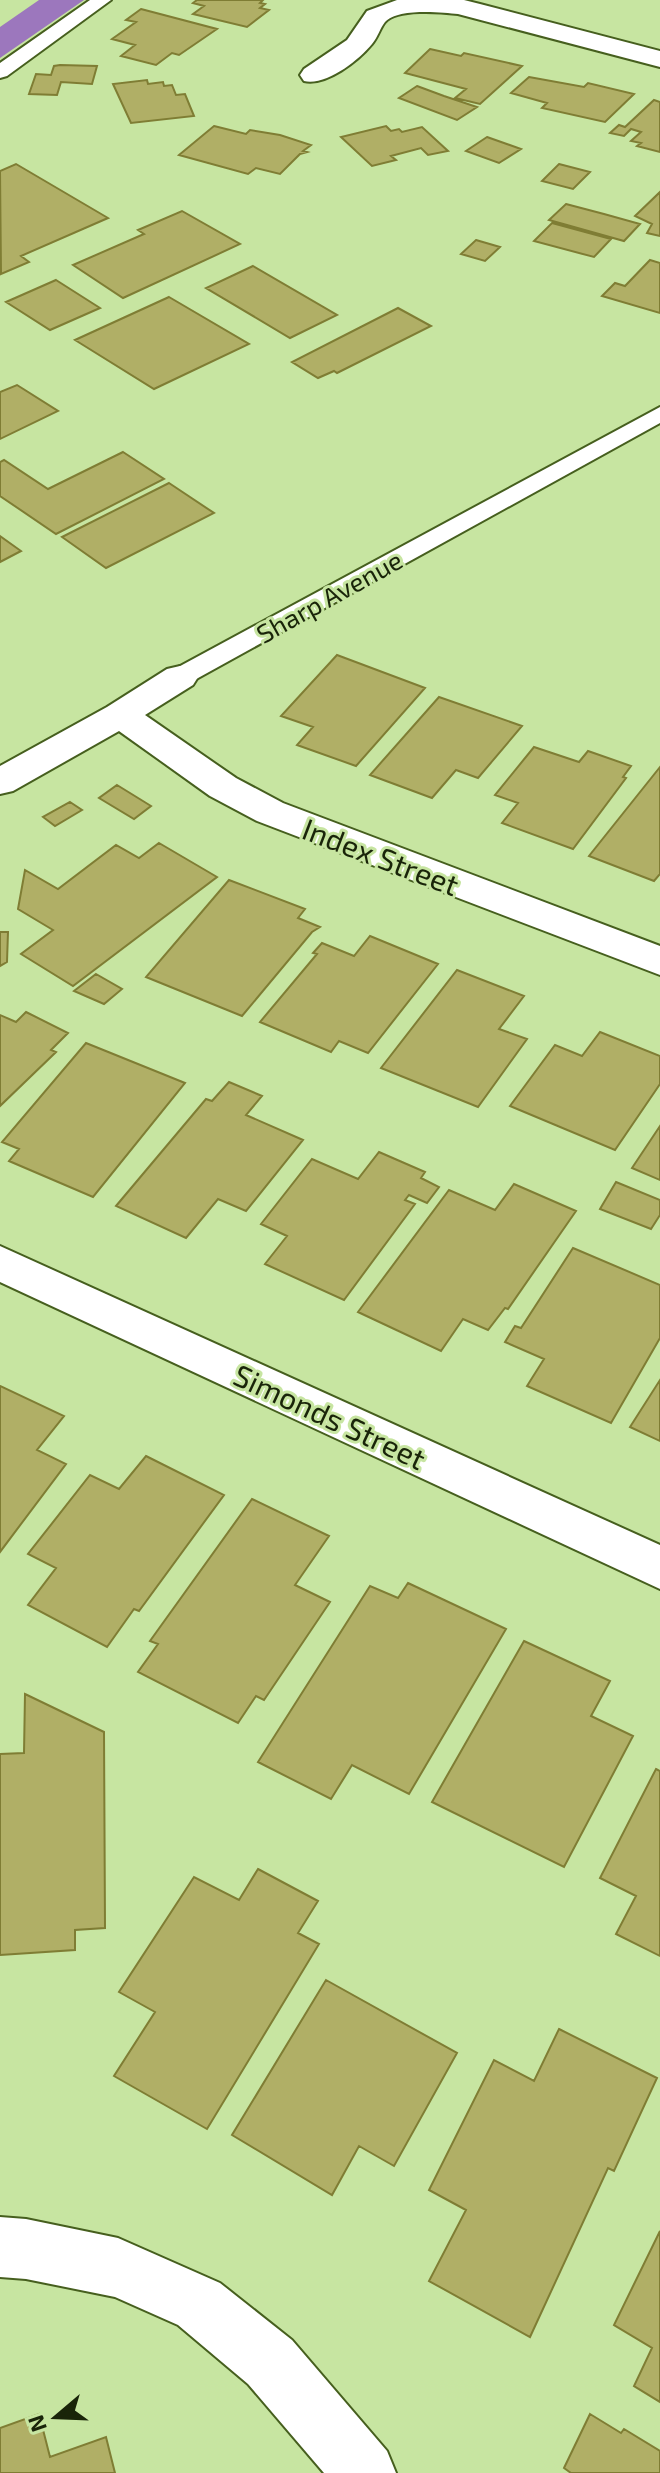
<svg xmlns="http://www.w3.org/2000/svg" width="660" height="2473" font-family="'Exo 2',sans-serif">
  <rect width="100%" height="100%" fill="#c7e5a1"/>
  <path fill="#9c77bd" d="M39 0H84L0 58V27Z"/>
  <path fill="#b0af66" stroke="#7f7d34" stroke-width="2" d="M197 0H263L260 3 265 4 260 8 269 10 247 27 193 14 204 6 193 3Z
    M141 9 217 29 179 55 172 53 156 65 121 56 135 45 112 39 136 22 126 20Z
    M430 49 461 56 464 53 522 66 480 104 455 98 466 89 405 73Z
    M60 65 97 66 92 84 61 82 57 95 29 94 36 74 51 75 54 66Z
    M529 77 584 87 588 83 634 94 605 122 542 108 547 103 511 93Z
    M147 80 148 84 163 82 164 86 172 85 176 95 185 94 194 116 131 123 113 84Z
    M417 86 444 96 477 107 457 120 399 98Z
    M654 100 660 102V152L637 146 641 143 631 141 641 132 631 129 624 136 610 133 619 125 625 127Z
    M214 126 246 134 250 130 280 135 311 145 303 151 307 152 300 154 280 174 256 168 248 174 179 155Z
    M386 126 391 131 399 129 402 132 422 127 448 151 428 155 421 148 391 156 396 160 372 166 341 137Z
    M487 137 521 149 499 163 466 151Z
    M16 164 108 218 21 256 29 262 1 274 0 171Z
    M559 164 590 172 573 189 542 181Z
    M660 192V236L647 233 652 224 635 216Z
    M566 204 604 214 640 224 624 241 549 220Z
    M182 211 240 244 123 298 73 265 144 234 138 230Z
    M552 223 611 239 594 257 534 241Z
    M476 240 500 247 485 261 461 254Z
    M650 260 660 263V313L602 296 615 283 625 286Z
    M253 266 337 315 290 338 206 288Z
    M56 280 100 308 50 330 6 302Z
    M169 297 249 344 154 389 75 340Z
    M398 308 431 326 337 373 334 371 318 378 292 362Z
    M17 385 58 411 0 439V392Z
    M123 452 164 479 56 534 0 496V462L4 460 48 489Z
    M169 483 214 513 106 568 62 537Z
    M0 536 21 551 0 562Z
    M337 655 425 688 356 766 297 745 313 727 281 716Z
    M439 697 522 726 478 778 456 770 432 798 370 775Z
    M534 747 579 762 588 751 631 766 623 777 626 778 573 849 502 823 518 803 495 795Z
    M660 767V874L654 881 589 856Z
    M117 785 151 806 134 819 99 798Z
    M70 802 82 810 55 826 43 817Z
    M159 843 217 877 73 986 21 954 53 930 18 909 25 870 58 889 116 845 139 858Z
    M229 880 305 909 298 918 320 927 312 932 242 1016 146 977Z
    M0 932H8L7 962 0 966Z
    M370 936 438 964 368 1053 339 1041 331 1052 260 1022 317 954 313 953 322 943 354 956Z
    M457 970 524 996 499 1029 527 1039 478 1107 381 1068Z
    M96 974 122 989 104 1004 74 991Z
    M26 1012 68 1033 51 1050 56 1052 0 1106V1015L16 1022Z
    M600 1032 660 1056V1084L615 1150 510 1106 555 1045 582 1056Z
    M86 1043 185 1083 93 1197 9 1161 19 1149 2 1142Z
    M229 1082 262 1096 246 1115 303 1140 246 1211 218 1199 186 1238 116 1206 206 1099 212 1101Z
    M660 1126V1180L632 1168Z
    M379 1152 425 1172 421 1178 439 1187 427 1203 409 1195 405 1200 415 1204 344 1300 265 1264 287 1236 261 1224 312 1159 358 1179Z
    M616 1182 660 1200V1215L651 1229 600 1209Z
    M514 1184 576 1211 508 1309 505 1308 488 1330 463 1319 441 1351 358 1312 449 1190 495 1210Z
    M573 1248 660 1285V1338L611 1423 527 1386 544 1359 505 1342 515 1326 521 1328Z
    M660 1380V1441L630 1427Z
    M0 1386 64 1416 37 1450 66 1464 0 1552Z
    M146 1456 224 1495 139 1611 134 1609 107 1647 28 1605 56 1568 28 1554 90 1475 119 1489Z
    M252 1499 329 1536 295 1585 330 1602 264 1700 256 1696 238 1723 138 1672 158 1644 150 1641Z
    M408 1583 506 1629 409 1794 352 1765 331 1799 258 1762 370 1586 398 1598Z
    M524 1641 610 1681 591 1716 633 1736 564 1867 432 1802Z
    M25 1694 104 1732 105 1928 75 1930V1950L0 1955V1754L24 1753Z
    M656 1769 660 1771V1956L616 1934 636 1896 600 1878Z
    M258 1869 318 1901 298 1933 319 1944 207 2129 114 2076 155 2012 119 1992 194 1877 239 1900Z
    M326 1980 457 2053 394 2166 359 2146 332 2195 232 2135Z
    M559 2029 657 2078 614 2171 608 2168 530 2337 429 2281 466 2210 429 2190 494 2060 534 2081Z
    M660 2231V2402L634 2386 652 2348 614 2325Z
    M39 2414 50 2457 106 2437 115 2473H0V2428Z
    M590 2414 621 2433 624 2429 660 2451V2473H571L564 2468Z"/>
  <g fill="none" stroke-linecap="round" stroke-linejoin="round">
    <defs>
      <path id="service" d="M90 0H111L7 76 0 78V63Z
        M660 407V423L189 683H171L167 677 171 671Z"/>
      <path id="minor" d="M397 0H464L480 4 660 51V67L458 14C441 12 397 8 385 22 380 28 378 37 372 44 358 61 326 86 304 81L300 75 304 69 347 40 367 11Z
        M180 666 193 669 198 677 193 685 145 715 236 778 283 803 660 946V975L257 821 210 796 119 731 13 791 0 794V766L107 707 167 669Z
        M0 1246 660 1545V1589L0 1282Z
        M0 2217 26 2219 118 2238 220 2283 292 2340 387 2451 396 2473H324L248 2384 178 2325 115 2297 26 2279 0 2277Z"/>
    </defs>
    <use href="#service" stroke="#465f1e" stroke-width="4"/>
    <use href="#minor" stroke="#465f1e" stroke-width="4"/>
    <use href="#service" fill="#fff" fill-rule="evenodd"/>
    <use href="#minor" fill="#fff" fill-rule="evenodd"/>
  </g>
  <g text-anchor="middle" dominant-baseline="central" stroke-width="6" stroke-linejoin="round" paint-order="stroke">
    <g font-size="26" fill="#192409" stroke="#c7e5a1">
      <text transform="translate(329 596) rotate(-29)">Sharp Avenue</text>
    </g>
    <g font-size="30" fill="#192409" stroke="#c7e5a1">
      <text transform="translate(381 856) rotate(21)">Index Street</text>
      <text transform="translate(330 1416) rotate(25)">Simonds Street</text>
    </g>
  </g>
  <g transform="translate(56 2417) rotate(251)" stroke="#c7e5a1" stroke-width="6" paint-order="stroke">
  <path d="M0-6L14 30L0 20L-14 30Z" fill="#192409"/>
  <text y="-12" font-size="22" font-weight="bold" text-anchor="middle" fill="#192409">N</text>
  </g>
</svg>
